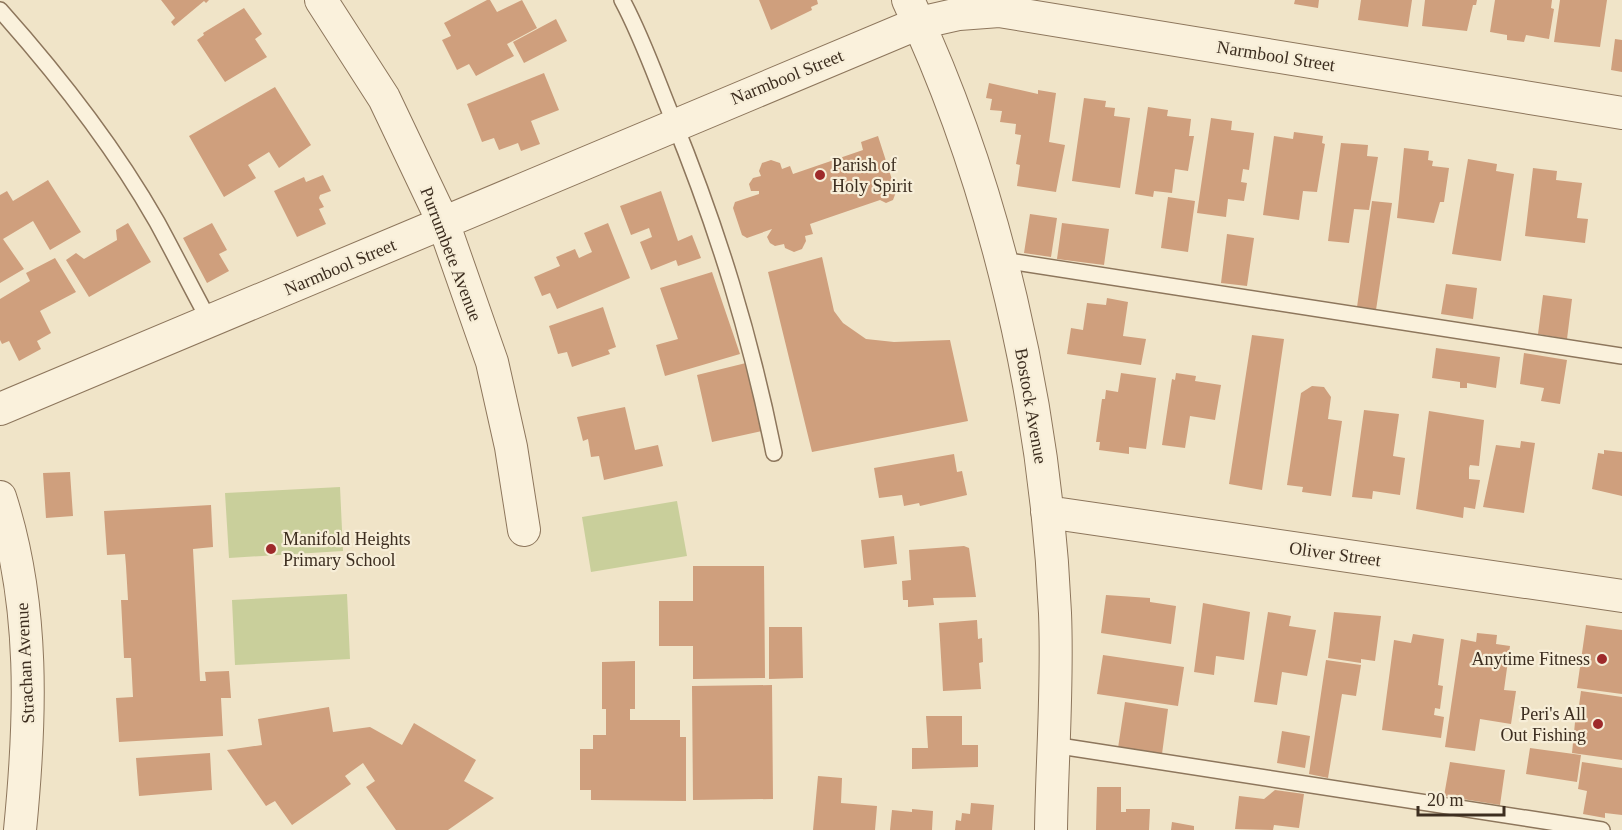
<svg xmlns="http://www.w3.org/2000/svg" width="1622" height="830" font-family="'Times New Roman',serif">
  <rect width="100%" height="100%" fill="#f0e4c8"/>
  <path fill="#c9cf9b" d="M340 487 343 551 229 558 225 493Z
    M677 501 687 556 591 572 582 517Z
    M347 594 350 659 235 665 232 600Z"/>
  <path fill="#cf9f7d" d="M161 0H209L206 3 204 1 174 26 171 22 175 18Z
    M487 0H490L497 12 522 0 537 28 507 44 514 56 476 76 469 64 457 70 442 40 451 36 444 23Z
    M759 0H817L818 4 811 7 812 10 771 30Z
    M1295 0H1319L1318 8 1294 4Z
    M1361 0H1412L1408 27 1358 20Z
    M1425 0H1477L1476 5H1473L1467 31 1422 26Z
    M1495 0H1552L1551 8 1554 9 1549 39 1526 35 1524 42 1507 40V35L1490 32Z
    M1560 0H1607L1600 47 1554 42Z
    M244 8 262 34 255 39 267 57 225 82 197 40 204 35 203 33Z
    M556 19 567 41 524 63 513 42Z
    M1615 39 1622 40V72L1611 70Z
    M544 73 559 110 531 121 540 144 521 151 518 143 499 150 494 138 482 142 467 104Z
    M989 83 1038 94V90L1056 93 1049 142 1065 145 1056 192 1017 186 1020 165 1016 164 1021 135 1015 134 1016 124 1000 122 1002 111 990 110 992 99 986 98Z
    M275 87 311 145 279 168 269 152 248 165 256 178 224 197 189 136Z
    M1084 98 1106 101 1105 107 1115 108 1114 116 1130 118 1120 188 1072 181Z
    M1148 107 1168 110 1167 116 1191 119 1189 136H1194L1188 171 1175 169 1172 193 1154 191 1153 197 1135 194Z
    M1211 118 1232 121 1231 130 1254 133 1249 170 1243 169 1241 182 1247 183 1244 201 1228 199 1226 217 1197 213Z
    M1294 132 1323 136 1322 143 1325 144 1317 192 1303 191 1299 220 1263 215 1274 136 1293 139Z
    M878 136 896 192 893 200 886 203 880 200 810 224 813 234 805 236 806 241 802 249 794 252 785 248 784 244 775 246 770 243 767 237 772 229 747 238 742 235 733 208 735 202 759 194V191H751L749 184 753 178 761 176 759 171 762 163 771 160 780 163 782 169 790 166 793 174 863 150 861 142Z
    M1341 143 1368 145 1367 156 1378 157 1369 210 1354 209 1349 243 1328 241Z
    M1404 148 1429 151 1428 160 1433 161 1432 166 1449 168 1444 202H1440L1434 223 1397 218Z
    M1468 159 1497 164 1496 171 1514 174 1501 261 1452 254Z
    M1533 168 1557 171 1556 180 1582 183 1577 218 1588 219 1585 243 1525 236Z
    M323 175 331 191 320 195 319 198 324 207 319 209 326 224 297 237 274 191 304 177 306 182Z
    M48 180 81 232 50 250 33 221 3 239 24 269 0 283V195L7 191 13 201Z
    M661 191 678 241 692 235 701 258 678 266 676 260 651 270 640 242 652 237 649 228 631 235 620 206Z
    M1168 197 1195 201 1188 252 1161 248Z
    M1372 201 1392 203 1376 310 1357 307Z
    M1030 214 1057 218 1051 257 1024 253Z
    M128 223 151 262 89 297 66 260 76 253 84 259 117 240 116 230Z
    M212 223 227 250 219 254 229 271 207 283 183 238Z
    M608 223 630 278 557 309 550 293 542 296 534 277 560 266 556 257 575 249 579 258 592 252 584 233Z
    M1062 223 1109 229 1104 265 1057 259Z
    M1227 234 1254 238 1247 286 1221 283Z
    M822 257 834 311 843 323 866 339 894 342 950 340 968 421 812 452 768 272Z
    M55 258 76 292 40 311 51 333 37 341 41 349 19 361 9 341 2 344 0 340V299L30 281 26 273Z
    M712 272 740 354 665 376 656 345 678 339 660 288Z
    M1446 284 1477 288 1473 319 1441 314Z
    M1543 295 1572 299 1567 339 1538 334Z
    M1107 298 1128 302 1123 336 1146 339 1141 365 1067 354 1071 328 1083 330 1087 303 1106 305Z
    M603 307 616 347 608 350 610 354 572 367 567 352 558 354 549 326Z
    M1252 335 1284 339 1262 490 1229 484Z
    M1436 348 1500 357 1496 388 1467 383V388H1460V382L1432 378Z
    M1524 353 1567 360 1560 404 1541 401 1544 388 1520 384Z
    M746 363 762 431 712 442 697 375Z
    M1121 373 1156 378 1146 449 1129 447V454L1099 450 1100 442H1096L1102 399H1105L1106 390 1118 392Z
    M1176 373 1196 376 1195 381 1221 385 1215 420 1190 416 1185 448 1162 445 1172 379 1175 380Z
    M1312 386 1324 387 1331 397 1328 419 1342 421 1331 496 1302 492 1303 487 1287 485 1301 393Z
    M625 407 635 450 658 445 663 466 604 480 599 456 591 457 588 439 583 441 577 417Z
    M1364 410 1399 414 1393 456 1405 458 1400 495 1373 491 1372 499 1352 497Z
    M1429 411 1484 420 1479 466 1470 465 1469 468V479L1480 480 1475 509 1464 507 1463 518 1416 509Z
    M1521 441 1535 443 1524 513 1483 507 1496 445 1520 448Z
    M1604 450 1622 452V496L1592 489 1598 453 1604 454Z
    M954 454 957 472 962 471 967 495 920 506 919 503 904 506 902 495 879 498 874 468Z
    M70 472 73 516 46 518 43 473Z
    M211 505 213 547 193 549 200 681H206L205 672 229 671 231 698H221L223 736 119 742 116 698 133 697 131 658H124L121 600H128L126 566 125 554 107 555 104 511Z
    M894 536 897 564 864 568 861 540Z
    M964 546 969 548 976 597 933 598 934 605 908 607V600H903L902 581 911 580 909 550Z
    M693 566H764L765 678 693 679V646H659V601H693Z
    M1106 595 1150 598V602L1176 606 1171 644 1101 633Z
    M1203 603 1250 612 1244 660 1216 656 1214 675 1194 672Z
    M1268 612 1291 616 1289 626 1316 630 1307 676 1282 672 1277 705 1254 702Z
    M1334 612 1381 616 1375 661 1361 659V663L1328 658Z
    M977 620 978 639 982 638 983 662 979 663 981 689 943 691 939 623Z
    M1586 625 1622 630V694L1577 688Z
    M769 627H802L803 678 769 679Z
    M1477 633 1497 635 1496 644 1510 646 1504 690 1516 691 1511 724 1480 719 1475 751 1445 747 1461 639 1476 642Z
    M1413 634 1444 639 1438 685 1443 686 1440 709 1435 708 1434 715 1444 717 1441 738 1382 730 1394 640 1411 643Z
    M1103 655 1184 667 1178 706 1097 694Z
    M1326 660 1361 665 1356 696 1342 694 1328 778 1309 774Z
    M635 661V709H630V720H680V737H686V801L591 800V790H580V749H593V735H606V709H602V662Z
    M772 685 773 799 693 800 692 686Z
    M1581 691 1622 697V760L1572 753 1576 712 1578 713Z
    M1125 702 1168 709 1162 754 1118 748Z
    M329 707 333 732 370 727 402 745 414 723 476 760 464 781 494 798 448 830H396L366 787 375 781 363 763 345 776 351 784 292 825 275 801 266 806 227 750 262 745 258 719Z
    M926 716H962V745H978V767L912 769V748H928Z
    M1282 731 1310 736 1305 768 1277 763Z
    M1530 748 1581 755 1577 782 1526 774Z
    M210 753 212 790 139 796 136 758Z
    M1450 762 1505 770 1500 805 1444 796Z
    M1582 762 1622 768V815L1605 813V818L1583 814 1587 791 1578 789Z
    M818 776 842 778 841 803 877 806 875 830H813Z
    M1097 787H1121V812H1126V809H1150L1149 830H1096Z
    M1275 790 1304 794 1299 828 1274 825 1273 830 1235 829 1239 796 1264 799Z
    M971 803 994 805 992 830H955L956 820 961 821 962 813 970 814Z
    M912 809 933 811 932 830H890L892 810 912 812Z
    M1172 822 1194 826V830H1171Z"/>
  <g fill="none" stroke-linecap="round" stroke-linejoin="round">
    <defs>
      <path id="lane" d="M622 0C642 37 656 78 672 117 718 230 750 334 774 453
        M0 10C58 75 113 145 157 222 175 255 192 289 210 322
        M1002 260 1622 356
        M1053 745 1602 830"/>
      <path id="street" d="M321 0 384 98 443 222 492 362 511 447 524 530
        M908 0C996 186 1046 408 1055 613 1058 685 1052 758 1051 830
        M0 409C307 281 612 149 919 23L959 14 999 11 1622 113
        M0 497C35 605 31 719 20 830
        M1047 512 1622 596"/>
    </defs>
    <use href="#lane" stroke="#8d765c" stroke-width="18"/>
    <use href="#street" stroke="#8d765c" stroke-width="34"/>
    <use href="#lane" stroke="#faf1dc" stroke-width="15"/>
    <use href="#street" stroke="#faf1dc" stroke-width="32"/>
  </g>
  <g fill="#9e2a2b" stroke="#f7eed8" stroke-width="2">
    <circle cx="820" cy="175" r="6"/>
    <circle cx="271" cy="549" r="6"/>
    <circle cx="1602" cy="659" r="6"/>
    <circle cx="1598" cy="724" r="6"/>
  </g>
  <g text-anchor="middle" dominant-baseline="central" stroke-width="4.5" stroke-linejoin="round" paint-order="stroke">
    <g font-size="18" fill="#3d2e20" stroke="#f7eed8">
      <text transform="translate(1276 56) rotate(9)">Narmbool Street</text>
      <text transform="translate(787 77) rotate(-22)">Narmbool Street</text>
      <text transform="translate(451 254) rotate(69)">Purrumbete Avenue</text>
      <text transform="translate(340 267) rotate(-23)">Narmbool Street</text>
      <text transform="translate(1031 406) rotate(80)">Bostock Avenue</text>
      <text transform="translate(1335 554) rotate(8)">Oliver Street</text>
      <text transform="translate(25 663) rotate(-93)">Strachan Avenue</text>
    </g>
    <g font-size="18" fill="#3d2e20" stroke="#f7eed8" text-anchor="start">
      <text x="832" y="165">Parish of<tspan x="832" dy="21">Holy Spirit</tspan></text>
      <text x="283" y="539">Manifold Heights<tspan x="283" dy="21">Primary School</tspan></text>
      <text x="1590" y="659" text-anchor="end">Anytime Fitness</text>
      <text x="1586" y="714" text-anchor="end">Peri's All<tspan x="1586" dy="21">Out Fishing</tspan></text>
    </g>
  </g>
  <path d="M1418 806v9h86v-9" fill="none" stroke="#3d2e20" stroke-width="3"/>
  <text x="1427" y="806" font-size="18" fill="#3d2e20" stroke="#f7eed8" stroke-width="4.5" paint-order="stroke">20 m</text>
</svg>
